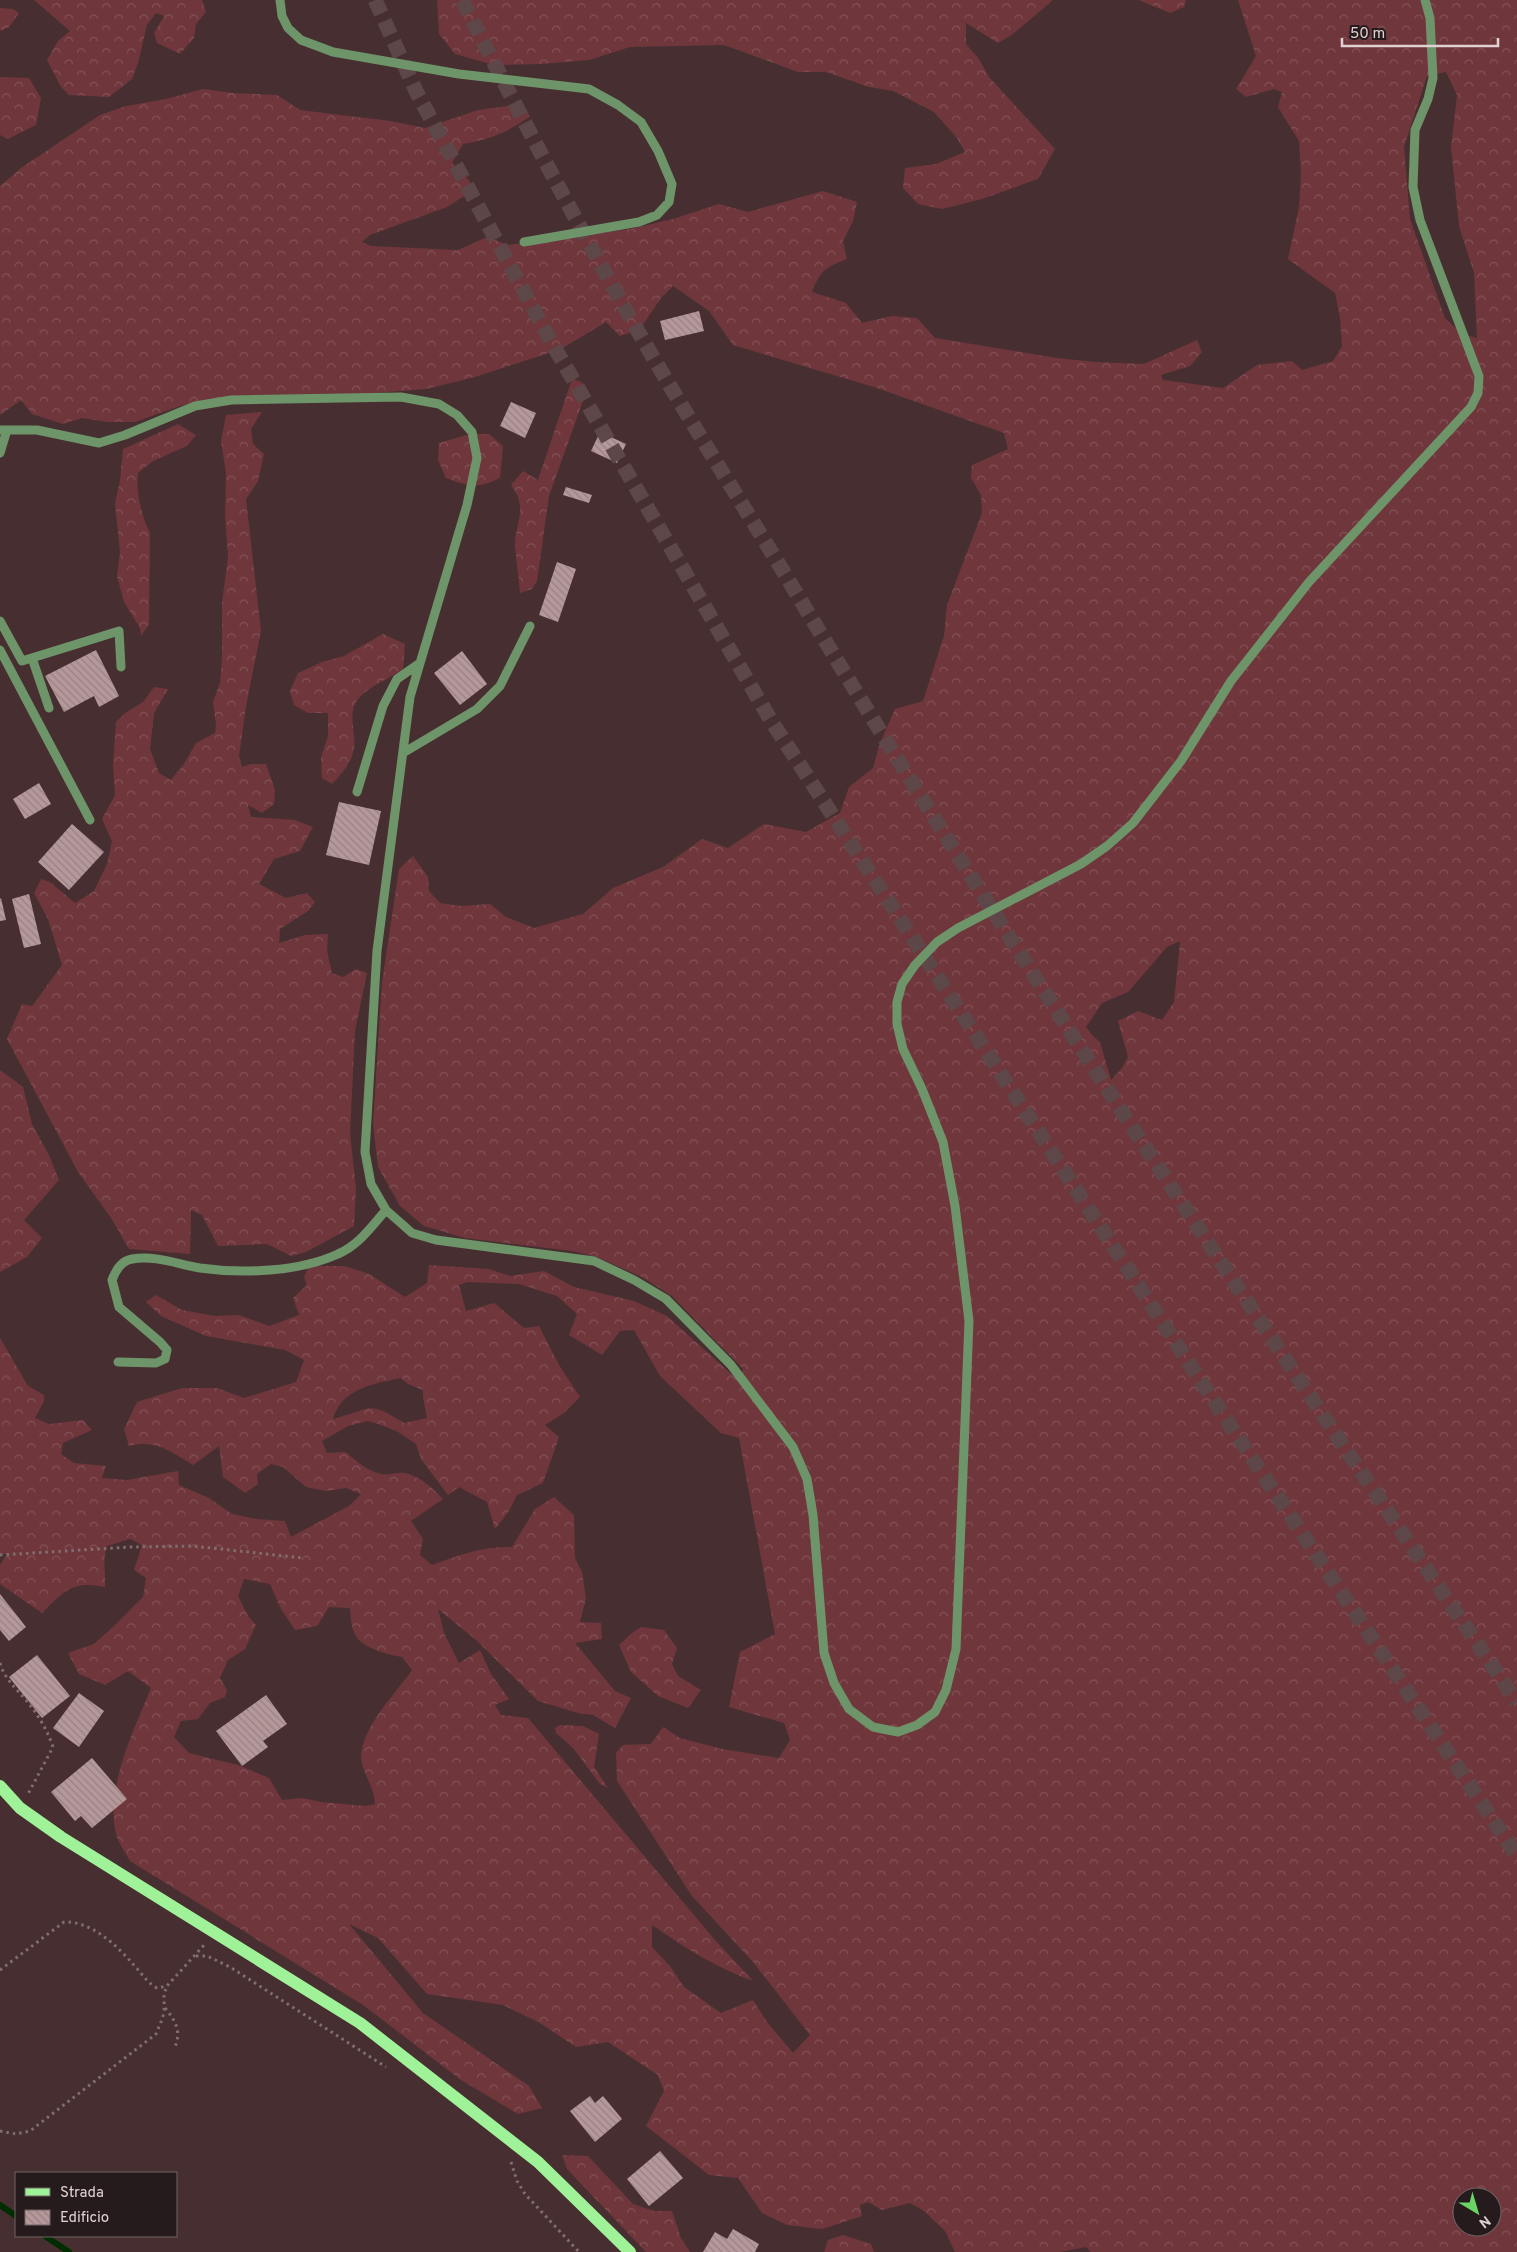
<svg xmlns="http://www.w3.org/2000/svg" width="1517" height="2252" font-family="Overpass,sans-serif">
  <defs>
    <pattern id="forest-crowns" width="20" height="18" patternUnits="userSpaceOnUse" patternTransform="scale(1.25)"><rect width="20" height="18" fill="#6f363c"/><path d="M2 6a3 3 0 1 1 6 0M12 15a3 3 0 1 1 6 0" fill="none" stroke="#835257"/></pattern>
    <pattern id="building-back-hatch" width="6" height="6" patternUnits="userSpaceOnUse" patternTransform="scale(1.25)"><rect width="6" height="6" fill="#b5989a"/><path d="M-1 5l2 2M0 0l6 6M5-1l2 2" fill="none" stroke="#988283"/></pattern>
  </defs>
  <rect width="100%" height="100%" fill="#472f31"/>
  <path fill="url(#forest-crowns)" fill-rule="evenodd" d="M34 0H202L206 12 196 24 194 38 180 54 157 43 154 33 164 16 156 13 147 25 138 63 132 79 109 97 69 95 61 87 47 60 58 41 70 31Z
    M437 0H1053L1013 34 998 43 966 23V44L979 59 989 77 1055 149 1038 179 982 199 942 209 918 204 903 188 905 168 936 164 965 152 957 138 934 112 893 91 869 87 826 72H798L724 45 630 47 589 60 541 64 494 65 455 54 439 34Z
    M1139 0H1186L1184 7 1170 13Z
    M1238 0H1517V2252H1091L1086 2247 1060 2252H955L945 2231 924 2211 910 2203 882 2210 868 2202 860 2205 862 2216 822 2229 787 2225 762 2213 738 2178 709 2175 646 2126 664 2091 658 2075 608 2042 576 2047 540 2023 503 2005 427 1994 378 1938 349 1924 423 2013 529 2086 542 2108 518 2114 461 2080 363 2005 130 1861C126 1854 120 1845 117 1837 103 1792 134 1730 151 1688L128 1671 105 1685 79 1674 68 1653 94 1644 114 1626 143 1597 146 1578 134 1570 142 1545 130 1539 107 1546C102 1563 106 1570 105 1587 72 1580 64 1591 42 1613L0 1584V1565L7 1554H0V1338L28 1386 44 1395V1401L35 1418 49 1424 83 1420 92 1430 63 1443 61 1454 74 1463 106 1466 102 1478 127 1480 178 1471 179 1485 209 1498 232 1514 256 1519 285 1521 291 1537 349 1506 361 1494 346 1488 326 1491 306 1487 283 1467 271 1464 257 1474 258 1484 245 1493 223 1477 219 1446 193 1465C171 1452 156 1439 129 1446L124 1429 137 1402 182 1388H217L244 1398 296 1382 304 1360 285 1350 206 1336 161 1316 146 1302 156 1295 182 1310 215 1316 239 1315 269 1326 299 1315 293 1298 307 1285 304 1277 309 1266H345L369 1274 405 1297 427 1283 429 1265 489 1269 510 1276 544 1271 574 1287 634 1301 667 1316 739 1381 743 1369 672 1296 642 1277 597 1257 572 1251 465 1238 424 1226 400 1206 378 1167 373 1124 382 982 399 869 413 856 428 877 429 891 440 903 461 906 490 904 506 917 534 928 583 914 613 888 663 867 702 839 728 848 764 824 806 832 840 813 849 787 873 768 880 743 895 709 923 701 944 636 947 605 982 513 981 495 971 478 972 465 1008 449 1004 433 874 387 733 345 709 311 673 286 661 298 640 329 620 336 606 322 561 349 475 377 426 389 362 394 230 397 183 405 135 422H108L82 418 63 424 32 414 21 400 0 415V186L21 168 100 115 126 106 166 99 203 89 233 93 277 95 300 110 390 121 425 128 478 110 522 104 530 116C507 133 491 139 463 144L452 163 465 175 475 189 447 207 370 235 362 242 371 246 458 250 487 237 508 245 631 229 673 219 719 204 748 212 823 191 857 202 853 221 843 241 847 259C825 268 821 269 812 292L846 303 862 323 892 316 917 318 935 338 1057 358 1095 362 1144 364 1197 340 1202 352 1190 366 1161 375 1163 380 1223 388 1257 365 1292 361 1302 370 1333 361 1342 346 1340 318 1335 293 1288 259 1299 207 1301 175 1299 141 1278 107 1282 92 1274 89 1246 97 1236 89 1256 56ZM1446 72 1457 95 1451 147 1459 226 1474 273 1477 338 1462 334 1445 318 1410 219 1404 147 1427 76ZM1180 941 1174 1002 1162 1020 1138 1011 1118 1021 1128 1057 1122 1068 1111 1080 1100 1042 1093 1036 1086 1027 1102 1003 1128 992 1167 947ZM467 1282 519 1284 557 1296 577 1314 569 1335 602 1355 620 1331 634 1330 660 1376 721 1433 739 1438 775 1634 740 1652 729 1707 784 1723 790 1740 779 1758 722 1749 680 1738 663 1727 651 1744 623 1745 616 1753 617 1781 692 1896 753 1962 810 2035 793 2053 767 2022 753 2000 721 2013 684 1987 670 1966 652 1947V1925C684 1947 716 1968 753 1981L715 1940 528 1718 501 1715 495 1705 509 1699 491 1674 480 1650 459 1663 444 1633 438 1609 476 1640 538 1701 578 1713 593 1715 615 1728 631 1698 615 1691 575 1643 602 1639 601 1623 580 1622 586 1598 582 1572 575 1558 574 1515 554 1497 535 1509 512 1547C483 1546 459 1555 432 1565L420 1555 423 1539 411 1521 443 1499C432 1487 420 1477 405 1473 397 1472 389 1476 381 1474 367 1471 356 1461 346 1452L327 1453 322 1441 348 1426 368 1421 381 1425 398 1432 416 1444 421 1459 448 1495 459 1487 487 1502 495 1529 509 1511 517 1495 543 1483 559 1437 545 1425 564 1413 580 1397 559 1365 539 1326 524 1328 494 1303 466 1311 459 1285ZM401 1378 408 1384 423 1390V1397L427 1418 404 1423C366 1399 372 1409 333 1419 342 1388 373 1384 401 1378ZM244 1579 270 1584 281 1609 295 1630 317 1626 329 1607 350 1608C351 1618 351 1632 358 1639 367 1649 389 1655 402 1657L412 1670C396 1693 355 1734 362 1764 366 1778 374 1788 375 1804L365 1806 321 1802 302 1798 282 1800 269 1778 238 1765 189 1753 174 1737 181 1721 198 1719 210 1703 225 1697 227 1690 220 1678 228 1660 245 1649 256 1625 248 1616 238 1596ZM1462 2197H1492V2227H1462Z
    M0 8 13 9 19 13 9 27 0 31Z
    M0 77 29 78 41 98 36 125 8 139 0 135Z
    M572 379 582 382 583 401 549 496 537 581 532 589 520 593C519 578 516 561 515 546 515 521 529 509 511 485L523 471 538 480Z
    M262 412 251 429 253 444 264 454 258 481 246 499 261 631 246 706 239 756 242 767 251 764H266L275 790 274 804 262 813 248 805 251 817 295 820 313 827 300 851 274 859 259 884 286 898 307 893 315 902 308 911 280 929 279 943 305 935 328 934 327 951 332 973 343 977 356 969 367 973 355 1031 350 1133 356 1189 354 1226 306 1252 291 1256 267 1244 218 1246 202 1215 191 1210 190 1254 129 1249 111 1218 78 1172 7 1039 22 1004 32 1006 62 965 48 919 34 893 41 879 50 882 75 903 94 891 107 864 112 841 102 819 115 795 113 765 116 722 125 713 143 702 154 687 168 689 154 713 150 749 159 773 171 780 184 764 196 743 215 733 216 725 213 702 220 683 222 659V603L228 557 225 514 226 473 221 441 226 415Z
    M178 424 196 435 187 446 153 461 138 473C136 494 141 514 150 533L149 624 141 636 140 628 124 602 117 576 120 552 115 503 120 481 123 449Z
    M470 434H489L503 446 500 478C476 489 471 487 446 478L438 460 439 443Z
    M383 634 405 644 403 669C388 680 370 685 358 699 347 713 356 733 354 748 352 763 342 773 332 784L322 778 321 758 328 736V713H308L294 705 290 691 298 673 322 662 344 656Z
    M0 1070 23 1087 32 1124 49 1155 59 1180 24 1220 42 1238 27 1257 0 1272Z
    M641 1627 664 1630 677 1648 672 1664 678 1676 701 1690 688 1708 658 1696 631 1672 619 1645 632 1633Z
    M560 1725 583 1726 599 1734 594 1767 608 1788 600 1784 573 1748 556 1733 555 1728Z
    M562 2155 588 2156 633 2204 654 2211H672L681 2238 690 2252H646L567 2169Z
    M843 2235 871 2244 874 2252H824L828 2240Z"/>
  <g fill="none" stroke-linecap="round" stroke-linejoin="round">
    <path stroke="#002d00" stroke-width="6" d="M0 2205 16 2216
      M45 2236 69 2252"/>
  </g>
  <path fill="url(#building-back-hatch)" d="M699 311 704 331 665 340 660 321Z
    M511 402 536 413 525 438 500 426Z
    M600 432 626 444 617 463 591 451Z
    M566 487 592 495 589 503 563 495Z
    M557 562 576 569 558 622 539 615Z
    M96 650 119 696 99 707 94 696 64 712 45 676Z
    M462 651 487 684 460 705 434 673Z
    M39 783 51 804 25 819 13 799Z
    M339 802 381 811 369 865 326 855Z
    M72 824 104 852 69 890 38 862Z
    M29 894 41 944 24 948 12 899Z
    M1 898 6 920 0 921V899Z
    M0 1594 26 1627 9 1641 0 1630Z
    M37 1655 70 1696 42 1718 9 1677Z
    M79 1693 104 1711 79 1747 53 1728Z
    M266 1695 287 1724 263 1741 268 1747 242 1766 216 1731Z
    M92 1758 127 1799 92 1828 81 1816 75 1821 51 1792Z
    M590 2096 595 2103 603 2096 622 2119 595 2142 570 2111Z
    M660 2151 683 2178 649 2206 627 2179Z
    M733 2229 759 2244 755 2252H703L715 2232 727 2239Z"/>
  <g fill="none" stroke-linecap="round" stroke-linejoin="round">
    <path stroke="#5e4749" stroke-width="15" stroke-dasharray="15 8" stroke-linecap="butt" d="M375 0 416 91 549 338 770 719 1200 1380 1517 1856
      M462 0C512 99 563 197 617 294 669 388 727 479 783 571 1014 957 1264 1330 1517 1702"/>
    <path stroke="#826e70" stroke-width="3" stroke-dasharray="2.5 4" stroke-linecap="butt" d="M0 1555 131 1547 193 1546 303 1558
      M0 1663C4 1678 15 1687 25 1699 37 1713 47 1729 53 1747L28 1794
      M196 1956H207L230 1967 386 2067
      M0 1970 64 1922C91 1921 115 1944 132 1963 141 1972 146 1982 157 1988L167 1986 205 1944
      M165 2008C176 2021 182 2032 174 2049
      M0 2131 16 2134 30 2131 156 2034C159 2026 163 2019 164 2011 165 2001 162 1996 167 1987
      M511 2162 517 2181 525 2194 579 2252"/>
    <path stroke="#6e9569" stroke-width="9" d="M280 0 282 16 288 28 301 40 333 52 459 74 589 89 618 105 641 122 658 151 672 184 669 202 657 215 639 222 524 242
      M0 430H37L99 443 125 435 195 406 231 400 401 397 439 404 457 415 472 432 477 458 467 505 410 697 377 951 365 1152 371 1184 386 1210 412 1233 436 1240 594 1261 634 1280 666 1299 731 1365 793 1447 807 1479 813 1515 824 1653 834 1683 849 1709 873 1727 898 1732 917 1725 935 1712 946 1690 956 1649 969 1321 955 1206 943 1142 922 1089 903 1049 897 1024V1002L902 984 915 965 937 942 958 928 1081 864 1107 846 1133 823 1181 761 1231 681 1309 582 1471 407 1478 393 1479 376 1420 220 1413 187 1415 130 1428 99 1433 78 1430 18 1425 0
      M0 453 7 430
      M0 621 22 661 119 631 121 667
      M0 650 90 820
      M32 658 49 708
      M403 753 477 709 500 686 530 626
      M357 792 383 706 397 679 420 663
      M118 1362 156 1363 165 1359 167 1350 160 1342 119 1307 112 1280C116 1270 121 1261 132 1259 155 1255 177 1264 200 1268 242 1274 299 1272 338 1254 359 1245 371 1227 386 1210"/>
    <path stroke="#a0f298" stroke-width="12" d="M0 1786 20 1808 61 1837 360 2023 538 2162 630 2252"/>
  </g>
  <rect x="15" y="2172" width="162" height="65" fill="#261b1c" stroke="#706465"/>
  <rect x="25" y="2188" width="25" height="8" fill="#a0f298" stroke="#706465"/>
  <text x="60" y="2197" font-size="15" fill="#e0d1d2">Strada</text>
  <rect x="25" y="2210" width="25" height="15" fill="url(#building-back-hatch)" stroke="#706465"/>
  <text x="60" y="2222" font-size="15" fill="#e0d1d2">Edificio</text>
  <g transform="translate(1477 2212) rotate(142)"><circle r="24" fill="#261b1c" stroke="#706465"/>
  <path d="M0-4L9 19L0 12L-9 19Z" fill="#6bd363"/>
  <text y="-8" font-size="14" font-weight="bold" text-anchor="middle" fill="#e0d1d2">N</text>
  </g>
  <path d="M1342 38v8h156v-8" fill="none" stroke="#e0d1d2" stroke-width="2.5"/>
  <text x="1350" y="38" font-size="15" fill="#e0d1d2" stroke="#261b1c" stroke-width="4" paint-order="stroke">50 m</text>
</svg>
